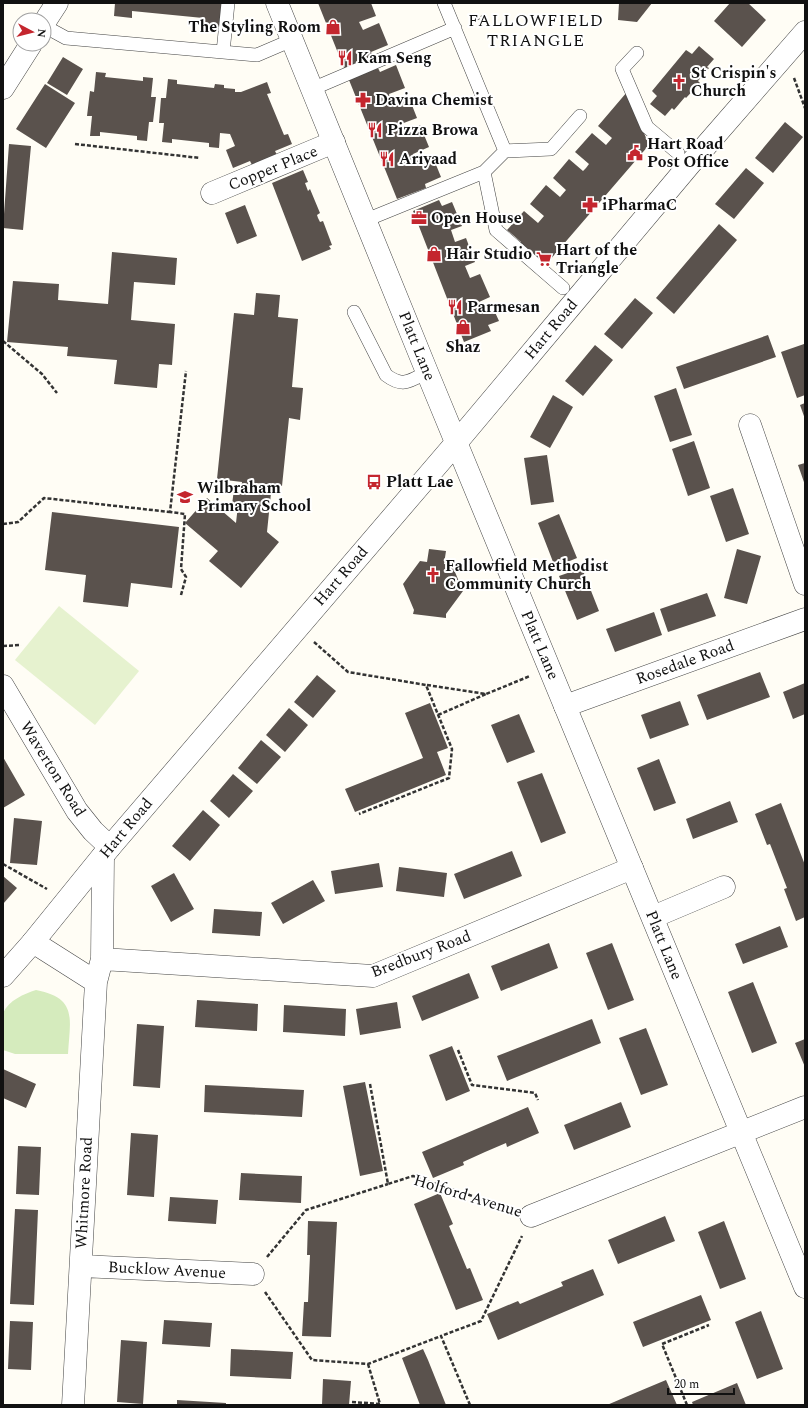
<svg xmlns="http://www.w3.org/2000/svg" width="808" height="1408" font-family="Spectral,serif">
  <rect width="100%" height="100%" fill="#fffdf5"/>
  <path fill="#d5ebbd" d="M36 990C78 998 70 1019 68 1054H15L3 1050C3 1043 1 1018 3 1013 9 1000 24 994 36 990Z"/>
  <path fill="#e6f2cf" d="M59 606 139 671 95 725 15 660Z"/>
  <path fill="#5a524d" d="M115 3H222L220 27 202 25 203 18 132 11V18L114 16Z
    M318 3H371L376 16 359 22 363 30 379 23 388 45 371 52 373 56 344 68Z
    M619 3H652L637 22 618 20Z
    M730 3H748L766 20 742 47 714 21Z
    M699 46 714 59 707 67 709 68 698 81 700 83 686 98 685 97 674 110 672 108 665 116 650 104 657 96 652 91 686 50 692 54Z
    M63 57 83 69 67 95 47 83Z
    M396 65 405 88 389 94 390 98 392 102 408 95 417 118 401 124 402 128 404 132 420 125 429 147 413 154 416 161 432 155 441 177 425 184 426 188 397 199 349 80 378 68 380 72Z
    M96 72 106 73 105 77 143 81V77L153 78 151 97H156L153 122H149L147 141 137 140V136L100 132V136H90L92 116H87L90 91 94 92Z
    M168 79 177 80V84L214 88 215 84 224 85V88L235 89V92H241L267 82 271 93 267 94 284 135 288 134 292 144 275 151 277 155 252 165 250 161 233 168 226 150 235 146 230 134 220 133 219 148 209 147V143L172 139V143L162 142 164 123H159L161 98H166Z
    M45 84 75 103 46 148 16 129Z
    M627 92 649 145 543 268 518 246 521 242 507 230 524 211 538 223 544 216 530 204 546 185 560 197 566 190 553 178 569 159 583 171 586 168 589 164 575 152 592 133 606 145 612 138 598 126Z
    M785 122 803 137 773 173 755 158Z
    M9 144 31 146 23 230 3 228Z
    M746 168 764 183 734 219 715 204Z
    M303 170 308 182 305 183 308 191 310 189 320 213 317 215 318 218 320 222 323 221 332 245 329 246 331 249 302 261 272 183Z
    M439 200 442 206 452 202 462 226 451 230 455 242 466 238 475 262 465 266 470 278 480 274 490 297 479 302 483 314 494 310 499 321 488 325 491 331 464 342 413 211Z
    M245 205 257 236 237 244 225 213Z
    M719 224 737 240 674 314 656 298Z
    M112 252 177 258 175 285 134 282 131 320 175 324 172 365 159 364 157 388 114 384 117 360 67 356 68 347 7 342 13 281 59 284 58 300 108 304Z
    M256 293 280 295 278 317 298 319 292 387 303 388 300 420 289 418 282 486 256 483 255 492 271 493 267 532 279 542 241 588 209 561 218 551 185 523 207 498 236 523 238 505H232L234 489 241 490 242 482 217 479 234 313 254 315Z
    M635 298 653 313 622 349 604 334Z
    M768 335 776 357 684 389 676 367Z
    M804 344 805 347V395L797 398 781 352Z
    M595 345 613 360 583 396 565 381Z
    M676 388 692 435 670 442 654 396Z
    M553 395 573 407 550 448 530 437Z
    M805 403V419L800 405Z
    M694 441 710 488 688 496 672 449Z
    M547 455 554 502 531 505 524 458Z
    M805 463V485L798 465Z
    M733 488 749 534 726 542 710 496Z
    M52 512 179 527 172 588 131 583 128 607 83 602 86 575 45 570Z
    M559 514 577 558 555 567 538 523Z
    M429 549 446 551 444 564 452 565 463 591 446 614V618L413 614 414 610 403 584 420 561 427 562Z
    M737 549 761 556 747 604 724 598Z
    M582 568 599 611 577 620 559 576Z
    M707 593 716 616 668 632 660 609Z
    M654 612 662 635 615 652 606 629Z
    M760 672 770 697 707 720 697 695Z
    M317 675 336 691 313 718 294 702Z
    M805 683V714L793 719 783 692Z
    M680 701 689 725 650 739 641 715Z
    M430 703 448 748 437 752 446 775 355 812 345 789 423 758 405 713Z
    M289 708 308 725 285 752 266 735Z
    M519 714 535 752 507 763 491 725Z
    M261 740 281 757 257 784 238 768Z
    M3 757 25 795 3 808Z
    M659 759 676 803 654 811 637 768Z
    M542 773 566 833 541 843 517 782Z
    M233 774 253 791 229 818 210 801Z
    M730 801 738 822 693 839 686 819Z
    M781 803 805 865V917L796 921 784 889 787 888 770 844 767 845 755 814Z
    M203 810 220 825 190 861 172 846Z
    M14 818 42 821 37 865 10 863Z
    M512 851 522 876 464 899 454 874Z
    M379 863 383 887 335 894 331 871Z
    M399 867 447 873 444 897 396 891Z
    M174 873 194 909 171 922 151 886Z
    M3 876 17 888 3 904Z
    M313 880 325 901 283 924 271 903Z
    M214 909 262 912 260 936 212 933Z
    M780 926 788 947 743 964 735 944Z
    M549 943 558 968 501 991 491 966Z
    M612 943 634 1000 608 1010 586 953Z
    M469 973 479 998 422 1021 412 996Z
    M753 982 777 1043 752 1053 728 992Z
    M197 1000 258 1004 257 1031 195 1027Z
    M397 1002 401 1028 360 1035 356 1009Z
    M284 1005 346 1009 345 1036 283 1032Z
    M592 1019 601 1043 507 1081 497 1056Z
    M137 1024 164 1026 160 1088 133 1086Z
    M646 1028 668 1085 641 1095 619 1038Z
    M805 1039V1067L795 1043Z
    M452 1046 470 1091 446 1101 429 1055Z
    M3 1069 36 1084 26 1108 3 1098Z
    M365 1082 383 1171 360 1176 343 1086Z
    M205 1085 304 1090 302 1117 204 1112Z
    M621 1102 631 1127 574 1150 564 1125Z
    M528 1107 539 1133 507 1147 506 1143 485 1152 463 1162 464 1165 433 1178 422 1152Z
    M131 1133 158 1135 154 1197 127 1195Z
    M18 1146 41 1147 39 1195 16 1194Z
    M241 1173 302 1176 301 1203 239 1200Z
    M440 1193 453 1224 449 1226 467 1269 470 1268 483 1300 456 1310 414 1204Z
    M170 1197 218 1200 216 1224 168 1221Z
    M15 1209 38 1210 34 1305 10 1304Z
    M665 1216 675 1241 618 1264 608 1240Z
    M308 1221 337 1222 331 1337 302 1336 304 1302H308L309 1278 310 1255H307Z
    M724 1221 746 1279 720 1289 698 1232Z
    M593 1269 604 1295 498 1340 487 1314 518 1301 520 1304 563 1286 561 1282Z
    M701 1295 711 1320 643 1347 633 1322Z
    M761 1311 783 1369 757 1379 735 1322Z
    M164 1320 212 1323 210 1347 162 1344Z
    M10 1321 33 1322 31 1370 8 1369Z
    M121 1340 147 1342 143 1404 117 1402Z
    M231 1349 293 1352 291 1379 230 1376Z
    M423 1349 428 1360 446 1405H420L402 1358Z
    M323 1379 351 1381 349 1405H322Z
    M666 1380 677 1405H607L635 1393Z
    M737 1383 746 1405H693L692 1402Z
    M177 1400 226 1403V1405H177Z"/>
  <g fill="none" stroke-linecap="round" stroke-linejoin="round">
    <defs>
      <path id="service" d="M444 3 505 151
        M44 26 66 38 257 55 292 40
        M223 52 228 3
        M637 53 622 69 647 127 678 153
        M312 89 455 28
        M484 172 496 230 563 288
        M366 220 484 172 505 151 551 149 580 116
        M354 312 386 375C403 388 410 381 427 372"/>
      <path id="minor" d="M44 23 57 3
        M3 88 31 44
        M212 193 334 142
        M750 425 805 584
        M3 686 77 811 93 831 110 847
        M565 706 805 619
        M653 917 724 887
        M33 942 96 982
        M102 959 373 976 632 868
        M531 1216 805 1107
        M81 1266 253 1274
        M73 1405 96 982 102 959 103 856"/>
      <path id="tertiary" d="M277 3 427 372 805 1287
        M3 976 33 942 110 847 456 443 575 301 690 164 805 32"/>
    </defs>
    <use href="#service" stroke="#444" stroke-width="14"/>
    <use href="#minor" stroke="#444" stroke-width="23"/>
    <use href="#tertiary" stroke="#444" stroke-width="23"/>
    <path stroke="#333" stroke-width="2.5" stroke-dasharray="4 2" stroke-linecap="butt" d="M470 22 486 15
      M794 78 805 108
      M75 144 200 158
      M3 341 42 374 57 393
      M3 524 18 522 44 498 170 512
      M181 595 186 577 181 569 185 514 170 512 186 371
      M314 642 348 672 426 685 452 749 449 778 359 814
      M3 646 21 645
      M427 685 486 694 530 676
      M438 715 486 694
      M3 864 47 889
      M458 1050 472 1085 535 1093 538 1100
      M370 1084 388 1184 413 1176 511 1209
      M267 1257 306 1210 388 1184
      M265 1292 312 1360 368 1364 441 1336
      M368 1364 380 1404
      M352 1402 381 1404
      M470 1405 441 1336 481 1321 522 1236
      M687 1405 662 1344 709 1325"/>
    <use href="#service" stroke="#fff" stroke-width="13"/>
    <use href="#minor" stroke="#fff" stroke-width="22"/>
    <use href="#tertiary" stroke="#fff" stroke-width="22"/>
  </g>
  <defs>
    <symbol id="shop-bare" viewBox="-9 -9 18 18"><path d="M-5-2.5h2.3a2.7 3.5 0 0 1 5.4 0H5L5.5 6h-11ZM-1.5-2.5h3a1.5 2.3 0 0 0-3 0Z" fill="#c4262e" stroke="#fff" stroke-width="2.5" paint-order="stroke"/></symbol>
    <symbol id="restaurant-bare" viewBox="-9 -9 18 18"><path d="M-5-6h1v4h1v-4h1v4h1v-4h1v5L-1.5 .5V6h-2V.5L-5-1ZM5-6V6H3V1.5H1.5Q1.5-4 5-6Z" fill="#c4262e" stroke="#fff" stroke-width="2.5" paint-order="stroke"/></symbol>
    <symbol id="church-bare" viewBox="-9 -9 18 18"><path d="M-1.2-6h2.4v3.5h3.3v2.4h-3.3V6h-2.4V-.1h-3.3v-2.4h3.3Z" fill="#c4262e" stroke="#fff" stroke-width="2.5" paint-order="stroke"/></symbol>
    <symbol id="pharmacy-bare" viewBox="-9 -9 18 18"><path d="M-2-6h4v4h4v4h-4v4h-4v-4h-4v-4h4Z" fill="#c4262e" stroke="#fff" stroke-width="2.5" paint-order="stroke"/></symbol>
    <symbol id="civic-bare" viewBox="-9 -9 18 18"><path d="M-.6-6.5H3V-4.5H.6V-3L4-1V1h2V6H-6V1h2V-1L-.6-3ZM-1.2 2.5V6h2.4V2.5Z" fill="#c4262e" stroke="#fff" stroke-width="2.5" paint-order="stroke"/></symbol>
    <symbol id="office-bare" viewBox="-9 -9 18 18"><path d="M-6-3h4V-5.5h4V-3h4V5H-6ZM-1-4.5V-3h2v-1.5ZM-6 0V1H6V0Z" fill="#c4262e" stroke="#fff" stroke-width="2.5" paint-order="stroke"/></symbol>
    <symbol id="supermarket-bare" viewBox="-9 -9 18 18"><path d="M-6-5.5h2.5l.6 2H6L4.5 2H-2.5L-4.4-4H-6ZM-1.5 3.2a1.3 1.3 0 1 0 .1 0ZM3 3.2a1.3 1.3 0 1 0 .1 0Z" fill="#c4262e" stroke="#fff" stroke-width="2.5" paint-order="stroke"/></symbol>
    <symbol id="bus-bare" viewBox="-9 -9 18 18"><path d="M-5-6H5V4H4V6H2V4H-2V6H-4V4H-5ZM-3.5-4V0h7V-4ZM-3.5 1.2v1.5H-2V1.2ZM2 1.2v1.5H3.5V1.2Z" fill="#c4262e" stroke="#fff" stroke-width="2.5" paint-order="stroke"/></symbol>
    <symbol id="school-bare" viewBox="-9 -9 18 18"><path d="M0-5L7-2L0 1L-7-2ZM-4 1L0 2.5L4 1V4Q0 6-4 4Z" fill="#c4262e" stroke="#fff" stroke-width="2.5" paint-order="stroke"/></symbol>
  </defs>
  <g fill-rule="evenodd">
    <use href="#shop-bare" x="322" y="16" width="22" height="22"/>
    <use href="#restaurant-bare" x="334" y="47" width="22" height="22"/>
    <use href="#church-bare" x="668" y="71" width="22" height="22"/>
    <use href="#pharmacy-bare" x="352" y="89" width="22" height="22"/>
    <use href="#restaurant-bare" x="364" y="119" width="22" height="22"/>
    <use href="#civic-bare" x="624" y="142" width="22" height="22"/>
    <use href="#restaurant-bare" x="376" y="148" width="22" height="22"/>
    <use href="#pharmacy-bare" x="579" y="194" width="22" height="22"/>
    <use href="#office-bare" x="408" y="207" width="22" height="22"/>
    <use href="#shop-bare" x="423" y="243" width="22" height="22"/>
    <use href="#supermarket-bare" x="533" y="248" width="22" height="22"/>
    <use href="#restaurant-bare" x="444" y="296" width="22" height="22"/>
    <use href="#shop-bare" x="452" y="316" width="22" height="22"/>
    <use href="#bus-bare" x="363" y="471" width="22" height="22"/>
    <use href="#school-bare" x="174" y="486" width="22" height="22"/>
    <use href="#church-bare" x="422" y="564" width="22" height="22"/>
  </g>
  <g text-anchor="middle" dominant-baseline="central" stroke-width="4" stroke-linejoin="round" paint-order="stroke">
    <g font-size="16" font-weight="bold" fill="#111" stroke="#fff" text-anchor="start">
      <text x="321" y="27" text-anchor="end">The Styling Room</text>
      <text x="357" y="58">Kam Seng</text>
      <text x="691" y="73">St Crispin's<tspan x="691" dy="18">Church</tspan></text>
      <text x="375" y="100">Davina Chemist</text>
      <text x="387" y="130">Pizza Browa</text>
      <text x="647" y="144">Hart Road<tspan x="647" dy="18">Post Office</tspan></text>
      <text x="399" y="159">Ariyaad</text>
      <text x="602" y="205">iPharmaC</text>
      <text x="431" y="218">Open House</text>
      <text x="556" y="250">Hart of the<tspan x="556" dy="18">Triangle</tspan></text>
      <text x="446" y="254">Hair Studio</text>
      <text x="467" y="307">Parmesan</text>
      <text x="463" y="347" text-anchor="middle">Shaz</text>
      <text x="386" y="482">Platt Lae</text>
      <text x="197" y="488">Wilbraham<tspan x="197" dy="18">Primary School</tspan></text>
      <text x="445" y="566">Fallowfield Methodist<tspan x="445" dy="18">Community Church</tspan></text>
    </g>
    <g font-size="16" fill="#111" stroke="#fff">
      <text transform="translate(273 168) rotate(-22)">Copper Place</text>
      <text transform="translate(551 329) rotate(-50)">Hart Road</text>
      <text transform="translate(417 346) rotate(68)">Platt Lane</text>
      <text transform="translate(341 576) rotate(-49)">Hart Road</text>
      <text transform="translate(540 645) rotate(67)">Platt Lane</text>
      <text transform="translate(685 662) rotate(-20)">Rosedale Road</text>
      <text transform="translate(53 769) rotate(58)">Waverton Road</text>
      <text transform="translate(126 828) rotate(-50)">Hart Road</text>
      <text transform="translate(664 945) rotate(68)">Platt Lane</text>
      <text transform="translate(421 954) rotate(-21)">Bredbury Road</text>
      <text transform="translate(84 1193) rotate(-87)">Whitmore Road</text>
      <text transform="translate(468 1196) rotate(17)">Holford Avenue</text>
      <text transform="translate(167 1270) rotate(3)">Bucklow Avenue</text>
    </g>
    <g font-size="17" letter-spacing="1" fill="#111" stroke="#fff">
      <text x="536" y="21">FALLOWFIELD<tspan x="536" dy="20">TRIANGLE</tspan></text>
    </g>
  </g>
  <rect width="808" height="1408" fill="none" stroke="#111111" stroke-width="8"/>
  <g transform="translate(32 32) rotate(97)"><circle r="19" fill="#ffffff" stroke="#a0a0a0"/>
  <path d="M0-3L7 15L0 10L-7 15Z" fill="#c4262e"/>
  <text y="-6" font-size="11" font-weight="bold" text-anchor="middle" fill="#111111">N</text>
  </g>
  <path d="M668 1388v6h66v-6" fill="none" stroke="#111111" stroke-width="2"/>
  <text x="674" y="1388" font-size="12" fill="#111111" stroke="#ffffff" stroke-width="3" paint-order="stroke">20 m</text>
</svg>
